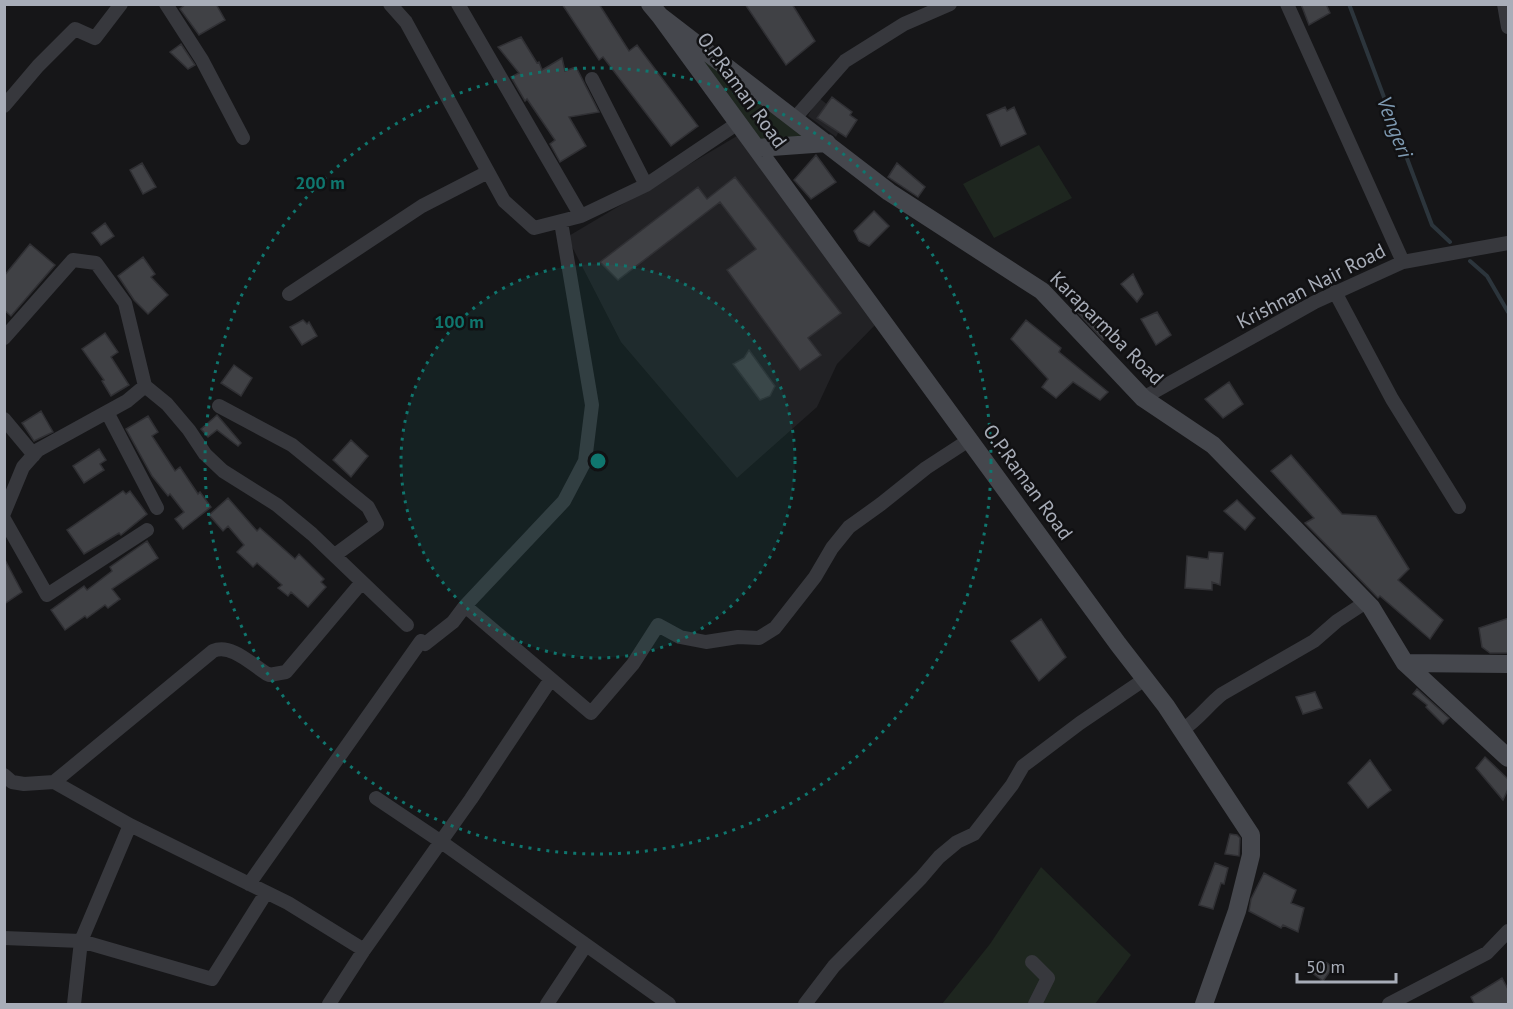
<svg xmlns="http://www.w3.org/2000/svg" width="1513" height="1009" font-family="'PT Sans',sans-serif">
  <rect width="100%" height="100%" fill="#161618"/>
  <path fill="#222225" d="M818 97 845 119 836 137 808 116Z
    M737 136 876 324 837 364 817 407 737 478 621 342 567 237Z"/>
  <path fill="#1e261f" d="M683 40 817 141 757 148Z
    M1039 145 1072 198 994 238 963 184Z
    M1041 867 1131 955 1095 1004H942L990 944Z"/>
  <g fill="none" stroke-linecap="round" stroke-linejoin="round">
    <path stroke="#2c353c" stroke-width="4" d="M1349 4 1432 225 1450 242
      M1470 261 1487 276 1508 312"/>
  </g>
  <path fill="#404145" stroke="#303034" stroke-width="1.5" d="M186 4H216L225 20 199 35 180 9Z
    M562 4H599L629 51 637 45 698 126 671 146 603 57 599 60Z
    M745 4H792L815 41 786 65Z
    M1301 4H1326L1330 13 1309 25Z
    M521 37 537 63 539 62 542 70 562 58 565 71 576 67 599 112 569 117 586 146 560 162 550 144 555 140 527 99 525 101 511 77 519 73 498 47Z
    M181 44 195 65 188 69 170 52Z
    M832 97 852 112 850 115 857 120 846 137 817 118Z
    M1005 107 1007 111 1014 107 1026 134 1001 146 987 115Z
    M816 155 836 182 811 199 794 180Z
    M142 163 156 187 143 194 130 170Z
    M897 163 925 187 918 197 888 177Z
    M735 177 841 313 808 338 821 355 800 370 727 270 756 249 720 202 618 280 600 262 698 187 707 199Z
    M874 211 889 226 869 246 859 241 854 231Z
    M105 223 114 236 101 245 92 233Z
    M30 244 55 265 11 316 4 310V276Z
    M143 257 155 274 151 277 168 295 148 314 134 300 118 276Z
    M1133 274 1143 294 1137 302 1121 284Z
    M1085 304 1113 328 1103 340 1077 312Z
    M1157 312 1171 335 1156 345 1141 319Z
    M303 320 307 324 309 322 317 336 302 345 290 327Z
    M1026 320 1061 348 1059 352 1108 392 1100 400 1073 382 1056 398 1042 387 1048 379 1011 339Z
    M105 333 118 352 111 357 129 385 111 396 102 381 104 380 82 349Z
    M749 350 775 386 770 396 760 400 733 364 744 358Z
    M234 365 252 378 241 396 221 383Z
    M1229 382 1243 404 1223 418 1205 399Z
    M41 411 53 432 34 441 22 423Z
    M217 415 241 443 238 446 217 430 208 437 201 429Z
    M148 416 158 432 152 436 175 471 180 467 198 494 200 492 211 507 183 529 175 519 184 512 170 494 168 496 152 476 126 429Z
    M351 440 368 456 351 477 333 460Z
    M99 449 106 460 100 464 104 470 84 483 73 466Z
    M1291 455 1342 514 1376 516 1409 569 1398 580 1443 620 1430 639 1380 596 1378 598 1305 523 1314 518 1271 471Z
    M123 491 126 494 130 491 147 514 121 535 119 533 84 554 67 530Z
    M228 498 257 531 260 528 295 559 299 554 324 579 321 582 326 587 308 607 291 592 288 596 278 588 282 585 257 563 253 567 237 552 244 545 228 526 223 531 209 515Z
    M1237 500 1255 518 1245 530 1224 511Z
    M147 541 158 558 112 589 120 599 108 608 105 605 87 618 85 616 65 630 51 610 84 586 87 590 112 571 110 567Z
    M1209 552 1223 553 1220 585 1212 582V590L1185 588 1187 556 1208 559Z
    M4 558 22 592 4 604Z
    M1509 618V653H1490L1482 647 1479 628Z
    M1041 619 1066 657 1039 681 1011 641Z
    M1417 689 1449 718 1443 724 1426 707 1427 705 1413 694Z
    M1315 692 1322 708 1303 714 1296 697Z
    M1485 757 1509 780V787L1503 800 1476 768Z
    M1370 760 1391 790 1368 808 1348 783Z
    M1230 834 1237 835 1240 838 1239 856 1225 854Z
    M1215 863 1228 868 1224 884 1221 883 1213 909 1199 905Z
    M1264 873 1296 890 1291 903 1304 908 1298 932 1283 925 1281 928 1249 911 1251 899Z
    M1324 961 1333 967 1323 981 1311 972 1317 963 1320 965Z
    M1502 978 1509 991V1005H1475L1471 997Z"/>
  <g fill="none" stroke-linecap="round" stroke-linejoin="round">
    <path stroke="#37383d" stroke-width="14" d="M166 4 202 60 243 138
      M390 4 406 22 504 201 534 228 581 216 646 185 738 123
      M458 4 581 216
      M1287 4 1403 262
      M1504 4 1508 27
      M592 79 646 185
      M4 106 38 66 75 29 95 38 121 4
      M795 118 845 61 904 24 950 4
      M1335 292 1392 399 1459 507
      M289 294 422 206 488 172
      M4 338 73 260 96 263 125 303 145 386
      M1143 398 1315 302 1403 262 1508 243
      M219 406 292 445 368 507 377 524 335 555
      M107 412 157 508
      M4 419 34 455
      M4 513 23 467 38 450 127 401 145 386 167 404 189 430 205 454 223 471 277 505 312 534 407 625
      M4 519 47 595 147 530
      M465 606 564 501 585 461 592 405 561 222
      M1182 730C1198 720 1208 705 1222 694L1314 641 1337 621 1366 602
      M4 775 12 782 24 784 54 782 130 825 288 903 364 950
      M54 782 213 651C232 643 253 666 269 675L286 672 362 582
      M376 798 440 841 669 1004
      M249 884 421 641 425 644 453 622 465 606 591 713 633 664 658 625 680 637 706 642 738 637 759 638 775 628 815 577 832 548 849 527 881 504 926 468 969 440
      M4 938 81 941 130 825
      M1032 962 1048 978 1035 1004
      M74 1004 81 941 212 979 266 893
      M329 1004 364 950 471 799 551 679
      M547 1004 586 945
      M805 1004 834 966 921 878 939 857 957 842 974 834 1012 785 1023 766 1080 723 1145 679
      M1389 1004 1487 953 1508 931"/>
    <path stroke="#45474d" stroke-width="18" d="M650 4 660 16 889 192 1042 291 1143 398 1213 445 1371 607 1405 663 1508 758
      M660 16 1118 644 1166 706 1251 835V855L1237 911 1204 1004
      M757 148 827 143
      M1405 663 1508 664"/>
  </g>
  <circle cx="598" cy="461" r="197" fill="#0f766e" fill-opacity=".12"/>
  <g fill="none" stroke="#0f766e" stroke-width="3" stroke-dasharray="3 6">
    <circle cx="598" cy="461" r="197"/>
    <circle cx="598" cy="461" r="393"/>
  </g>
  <g text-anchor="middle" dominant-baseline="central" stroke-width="5" stroke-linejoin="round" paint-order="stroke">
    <g font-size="20" fill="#a8adb8" stroke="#111113">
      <text transform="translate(742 90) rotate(54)">O.P.Raman Road</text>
      <text transform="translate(1311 286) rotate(-27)">Krishnan Nair Road</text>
      <text transform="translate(1107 328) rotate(45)">Karaparmba Road</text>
      <text transform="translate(1028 482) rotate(54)">O.P.Raman Road</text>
    </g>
    <g font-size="21" font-style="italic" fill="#7f9bb3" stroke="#111113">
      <text transform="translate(1395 127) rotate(69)">Vengeri</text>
    </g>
  </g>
  <circle cx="598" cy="461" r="9" fill="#0f766e" stroke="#111113" stroke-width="3"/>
  <g font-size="18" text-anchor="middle" font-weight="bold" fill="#0f766e" stroke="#111113" stroke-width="5" stroke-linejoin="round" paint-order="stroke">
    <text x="320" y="189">200 m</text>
    <text x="459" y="328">100 m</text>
  </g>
  <rect width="1513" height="1009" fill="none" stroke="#a8adb8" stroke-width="12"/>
  <path d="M1297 973v9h99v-9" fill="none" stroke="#a8adb8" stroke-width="3"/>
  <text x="1306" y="973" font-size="18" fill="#a8adb8" stroke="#111113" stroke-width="4.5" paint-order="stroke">50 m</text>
</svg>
